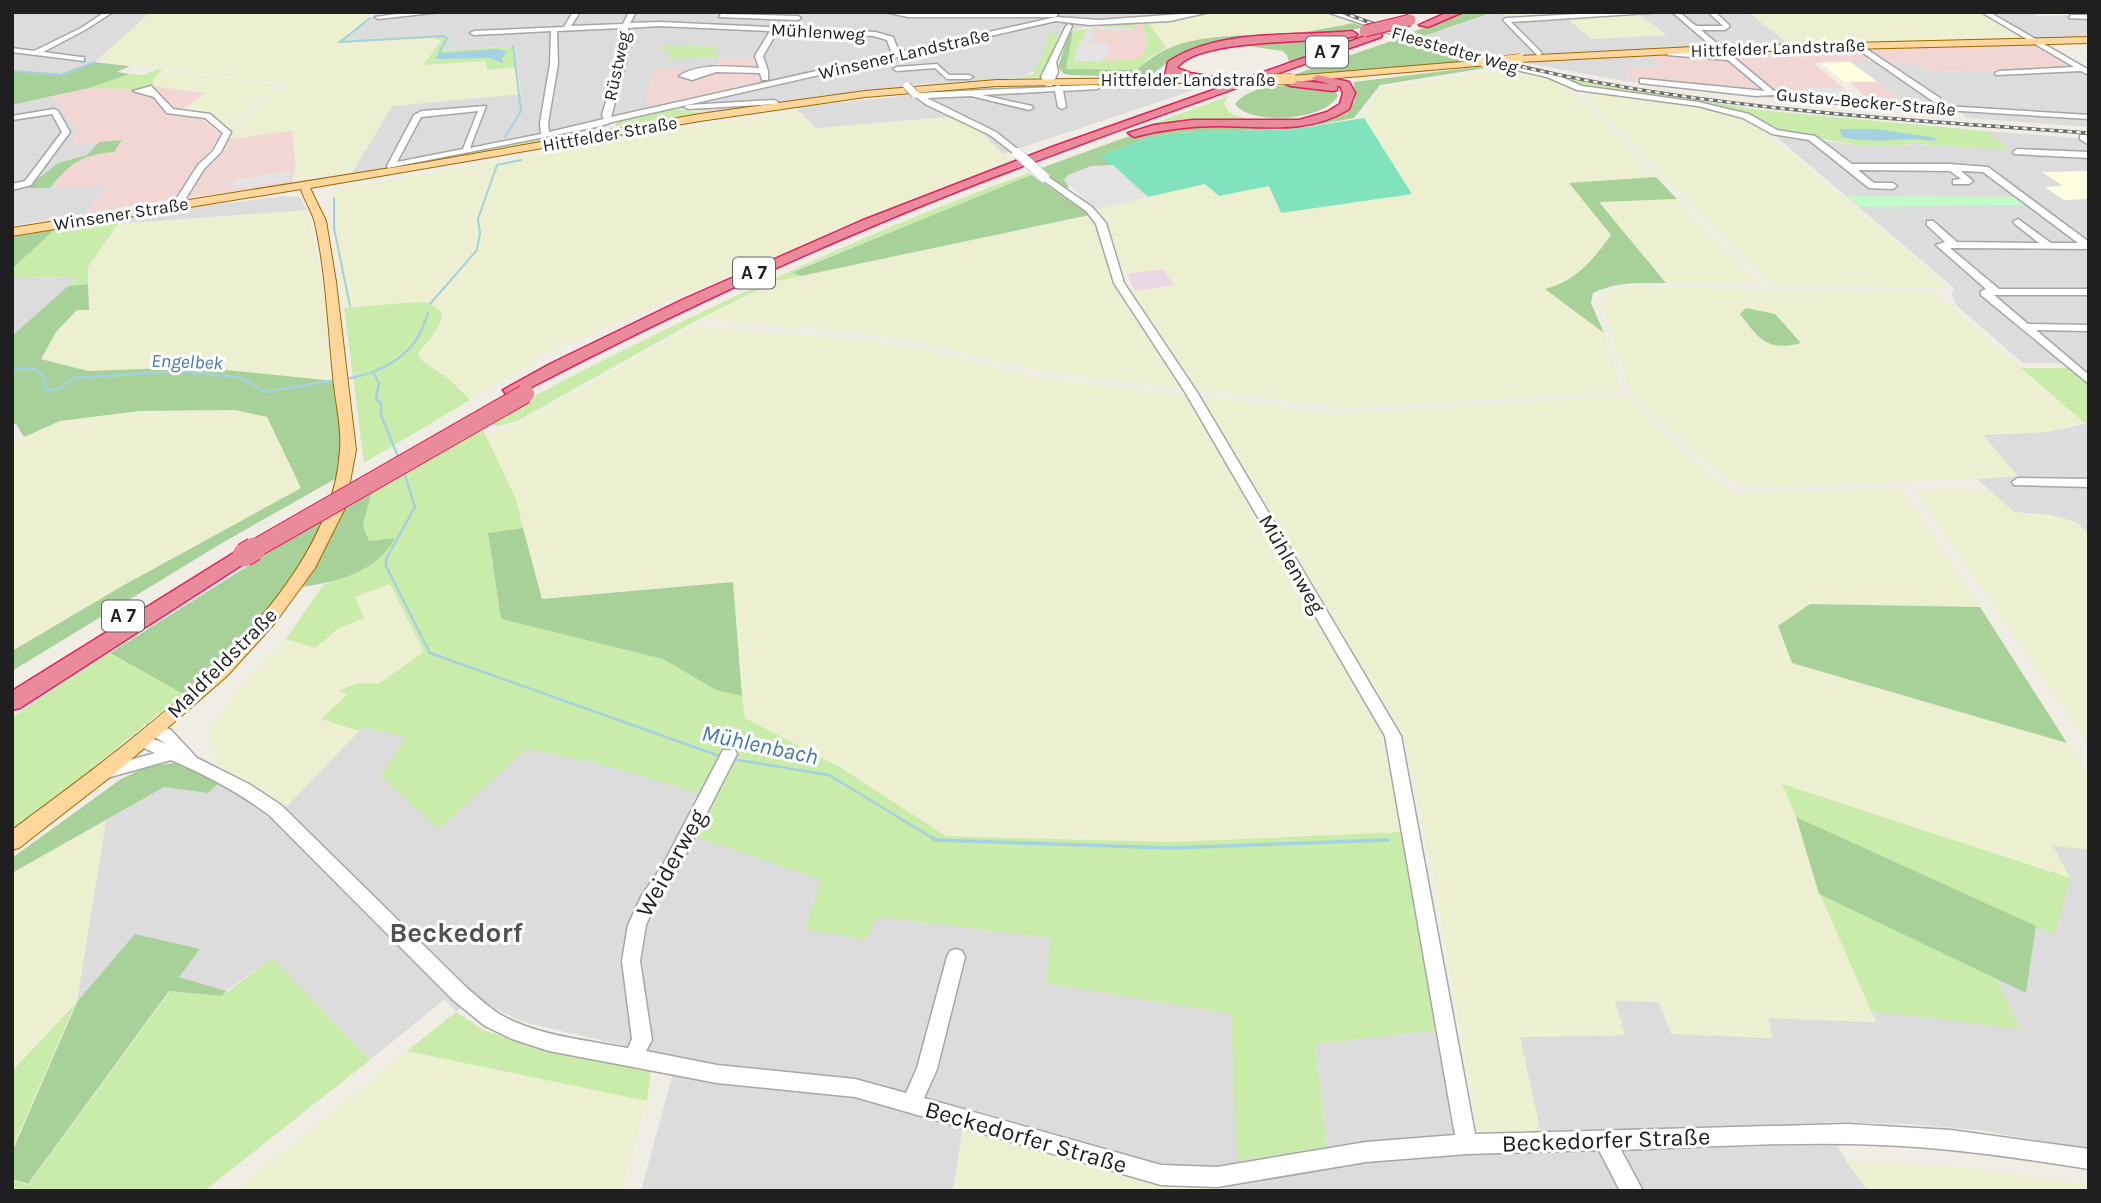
<svg xmlns="http://www.w3.org/2000/svg" width="2101" height="1203" font-family="Karla,sans-serif">
  <rect width="100%" height="100%" fill="#f0ede5"/>
  <path fill="#dddcdc" d="M12 12H151L100 59 61 75 12 70Z
    M379 12H1210L1149 23 1085 27 1059 34 1049 33 1045 50 1036 70 1021 78 903 85 904 88 713 113 671 107 364 174 352 173 392 106 521 93 513 47 440 50 451 35 343 40Z
    M1496 12H1504L1507 19 1565 16 1591 39 1666 35 1636 12H1748L1790 45 1505 59 1422 37Z
    M1987 12H2030L2038 16 2089 15V38L2036 40Z
    M1649 53 1662 67 1624 68 1630 82 1520 62Z
    M1847 59 1914 63 1928 72 2079 69 2089 75V127L1967 118 1949 103 1902 100Z
    M1109 86 1194 90 1003 154 979 131 816 128 798 111V107L932 93 1033 87Z
    M54 96 67 118 78 130 76 145 99 142 87 155 58 163 27 187 106 185 86 214 12 226V105Z
    M1985 131 2089 139V386L2062 363H2023L1956 305 1951 293 1955 289 1773 134 1865 146 1918 144 2008 150Z
    M284 196 299 197 307 210 118 224 122 218 161 211Z
    M78 277 13 335 12 336V278Z
    M2089 423V534L2076 522 2050 515 2014 512 1977 479 2017 476 1983 435 2048 432Z
    M363 727 407 737 526 749 597 763 712 797 695 836 822 880 805 928 878 917 1051 938 1045 983 1231 1014 1327 1147 1315 1044 1442 1030 1464 1151 1604 1146 1628 1191H1222L1219 1185 1163 1165 967 1108 953 1191H641L677 1058 523 1022 494 1008 476 995 456 1012 445 999 370 1060 272 958 226 991 178 977 200 949 77 1002 106 820 164 786 208 793 189 767 201 757 286 807Z
    M2053 846 2089 849V1149L1978 1130 1907 1124 1824 1122 1847 1162 1868 1191H1637L1601 1129 1540 1130 1520 1037 1624 1035 1614 1001H1659L1772 1038 1767 1018 1875 1022 1871 1011 2020 1028 1996 978 2026 993 2036 926 2055 935Z"/>
  <path fill="#f2d6d4" d="M1125 23H1149L1166 48 1150 57 1097 71 1073 31Z
    M2035 44 2079 69 1928 72 1914 63H1888L1882 59 1813 63 1844 88H1803L1806 93H1801L1805 102 1630 82 1624 68 1661 67 1649 53Z
    M719 57H756L761 83 665 104 644 106 654 69 681 68V72L717 70Z
    M1850 82H1877L1902 100 1866 98Z
    M153 86 207 93 180 111 197 116 222 135 173 199 86 214 106 186 50 188 62 173 87 155 114 152 122 140 76 145 73 142 78 130 67 118 54 96 89 88 135 89Z
    M293 130 296 168 291 183 186 198 206 166 220 154 229 139Z"/>
  <path fill="#ead7e6" d="M1163 269 1175 285 1135 291 1127 274Z"/>
  <path fill="#feffe0" d="M1850 62 1877 82H1845L1820 63Z
    M2089 171V199L2064 200 2045 187 2063 186 2042 172Z"/>
  <path fill="#edf0d0" d="M151 12H379L337 43 434 38 441 40 423 64 487 61 488 70 516 67 521 94 392 106 352 173 294 179 296 168 292 130 232 139V129L235 126 286 84 97 60Z
    M1210 12H1325L1352 23 1321 31 1208 37 1166 48 1149 23Z
    M1504 12H1640L1637 13 1667 35 1591 39 1565 16 1507 19Z
    M1748 12H1987L2035 39 1790 45Z
    M1510 69 1557 80 1573 86 1576 95 1656 177 1570 183 1612 235 1586 268 1558 286 1546 289 1604 333 1622 392 1343 408 1196 389 1131 292 1174 285 1163 269 1122 274 1103 218 1096 210 1205 184 1219 196 1270 186 1412 193 1364 118 1381 88Z
    M162 70 276 85 279 87 226 127 210 115 179 111 206 93 153 86V80Z
    M1584 91 1702 106 1748 121 1809 168 1950 288 1772 285 1629 141 1586 96Z
    M798 111 816 128 947 117 979 131 1010 161 559 346 470 400 451 381 420 359 418 353 436 330 417 302 344 308 333 228V190L737 119Z
    M1677 199 1760 284 1666 283 1598 201Z
    M307 210 329 314 335 381 196 367 88 371 40 359 56 332 77 310H89L88 267 118 224Z
    M1090 216 1095 220 1114 283 1186 389 1060 374 999 362 918 342 851 332 699 319 776 281Z
    M1625 287 1934 292 2085 423 2048 432 1983 435 2018 476 1773 488 1737 485 1697 455 1631 394 1602 305 1605 296 1611 290Z
    M694 326 859 340 925 350 1040 379 1187 395 1380 732 1404 832 1170 842 946 836 841 768 745 718 733 582 542 599 516 499 485 436 515 426Z
    M1200 396 1333 414 1626 396 1691 458 1734 493 1902 489 1980 607 1810 604 1792 663 2067 743 2089 777V849L2053 846 2070 878 1782 785 1796 817 1820 894 1876 1022 1768 1018 1772 1038 1671 1034 1659 1002 1615 1001 1625 1035 1520 1037 1540 1130 1478 1132 1434 879 1404 737Z
    M235 410 267 417 301 488 124 585 12 651V443L60 421 139 411Z
    M1914 489 1989 490 2014 512 2050 515 2076 522 2089 534V745Z
    M390 584 424 652 378 684 340 692 349 694 322 719 359 731 286 807 216 764 214 757 219 752 210 746 207 733 234 694 286 639 315 648 339 628 363 618 355 597Z
    M106 820 77 1000 12 1071V873Z
    M407 1051 647 1101 621 1191H235Z
    M963 1125 1219 1185 1222 1191H953Z
    M1847 1162 1959 1167 2089 1185V1191H1868Z"/>
  <path fill="#c9ecaa" d="M374 16 344 40 452 35 441 50 514 47 516 67 487 70 486 61 423 65 441 41 434 38 336 43Z
    M1125 23H1131L1137 29 1087 28 1083 41 1103 58 1108 59 1107 63 1076 62 1129 64 1112 63V59L1137 60 1145 52 1147 34 1144 33 1142 23H1149L1166 48 1150 57 1137 70H1066L1073 31Z
    M1049 32 1059 34 1048 65 1040 77 988 81 1021 78 1033 74 1045 50Z
    M663 45 715 47 717 57 668 59 670 52 659 48Z
    M1504 63 1588 81 1760 110 1985 131 2009 150 1918 144 1865 146 1788 133 1730 110 1581 86 1563 78Z
    M158 69 162 70 153 80V86L135 89 89 88 130 74 144 75Z
    M1228 96 1224 104 1229 112 1236 116 1260 121 1194 120 1139 129Z
    M672 109 702 113 616 126V122Z
    M582 128V135L364 174Z
    M1029 173 1031 175 794 271 801 276 776 281 699 319 517 421 496 426 490 421C559 381 631 346 702 312 809 261 918 213 1029 173Z
    M122 218 88 267V284L68 286 77 277 12 278V269L54 230Z
    M417 302 429 303 442 312C442 328 428 341 418 353L420 359 451 381 470 400 364 463 344 308Z
    M2021 368H2068L2089 386V423H2085Z
    M481 426 516 499 523 528 488 533 501 619 663 659 716 690 742 696 745 718 841 768 946 836 1170 842 1404 832 1442 1030 1315 1044 1327 1147 1237 1161 1231 1014 1045 983 1051 938 878 917 866 940 805 929 821 880 694 836 711 797 597 763 526 749 439 829 380 776 406 737 363 727 359 731 321 719 348 694 339 692C350 683 365 682 378 684L424 652 390 584 355 597 364 618 339 628 315 648 286 639 323 585 359 571 369 541 363 525 373 487Z
    M109 653 183 694 12 833V717Z
    M1782 784 2070 878 2055 935 1796 817Z
    M1820 894 1996 978 2020 1029 1871 1011Z
    M272 958 370 1060 204 1191H12V1180L28 1185 170 991 222 996Z
    M75 1004 12 1149V1071Z
    M456 1012 485 1031 544 1048 651 1070 647 1101 407 1051Z"/>
  <path fill="#a8d199" d="M1465 12H1494L1424 36 1413 32Z
    M1352 23 1366 27 1321 36 1225 43 1198 48 1176 56 1154 73 1135 77 1072 75 1064 74 1058 67 1069 33 1073 31 1066 69 1137 70C1175 32 1226 37 1276 34 1302 33 1326 29 1352 23Z
    M1371 32 1374 33 1289 62 1287 55 1282 51 1242 45 1318 40Z
    M1400 38 1480 61 1290 76Z
    M92 62 130 66 117 72 130 74 89 88 12 105V70L61 74Z
    M1493 65 1498 66 1380 85 1354 118 1294 129 1173 133 1145 139 1101 156 1113 165 1091 167 1064 180 1069 187 1064 188 1041 168 1135 134 1200 124 1286 125 1348 108 1355 102 1354 82Z
    M1295 84 1333 90 1338 95C1327 121 1250 126 1235 104 1248 87 1275 86 1295 84Z
    M122 140 114 152C81 155 72 162 50 188H26L58 163 87 155 99 142Z
    M1031 175 1090 215 801 276 793 272Z
    M1656 177 1677 199 1599 202 1666 283C1640 283 1617 281 1593 293L1591 303 1604 333 1545 289C1576 281 1593 260 1611 235L1569 183Z
    M54 230 12 269V237Z
    M88 284 89 310H77L56 332 41 359 88 371 196 367 335 381 344 458 342 475 222 543 12 671V651L124 585 301 488 267 417 235 410 139 411 60 421 24 437 16 424 12 423V336L68 286Z
    M1746 308 1775 314 1801 343C1767 352 1759 339 1740 314Z
    M373 487 363 525 369 541 395 538C375 577 324 585 284 589L240 641 183 694 110 653Z
    M523 528 542 599 733 582 742 696 716 690 663 659 501 619 488 533Z
    M1810 604 1980 607 2067 743 1792 663 1778 626Z
    M174 763 219 783 208 793 164 787 12 873V858L121 779 148 766Z
    M1796 817 2036 926 2026 993 1819 894Z
    M135 934 200 949 179 977 226 991 222 996 169 991 28 1184 12 1179V1152L77 1002Z"/>
  <path fill="#c1fbc7" d="M1847 196 2020 197 2029 205 1860 207Z"/>
  <path fill="#81e2be" d="M1364 118 1412 194 1281 213 1269 186 1219 196 1205 184 1148 197 1100 156 1145 139 1173 133 1294 129Z"/>
  <path fill="#e3e3e3" d="M1102 27 1131 28 1130 30 1095 29 1091 43 1109 44 1106 58H1103L1102 62 1074 61 1079 41H1083L1087 28Z
    M1801 88H1844L1855 102 1803 97 1800 93 1805 92Z
    M1113 165 1148 197 1096 210 1064 180 1068 175 1091 166Z
    M289 171V181L229 190 236 180Z"/>
  <path fill="#a4d1df" d="M497 49 507 52 502 58 503 63 489 58 435 59 439 53Z
    M1839 129H1876L1937 138 1934 141C1904 136 1872 145 1842 137Z"/>
  <g fill="none" stroke-linecap="round" stroke-linejoin="round">
    <path stroke="#a4d1df" stroke-width="2" d="M370 18 340 42 444 36 447 38 439 53
      M12 71 63 75 95 62
      M505 137 521 111 513 46
      M334 198V228L350 306
      M478 219 497 165 521 160
      M430 304 477 250 480 233 478 220
      M425 323 428 312"/>
    <path stroke="#a4d1df" stroke-width="2.5" d="M12 369H35L45 378 46 390 59 389 74 378 181 371 242 378 265 392 336 380
      M373 372 379 383 376 399 381 404V415L399 459
      M346 379C380 373 414 357 425 321
      M404 472 415 507 386 559V566L430 653 722 757
      M732 759 829 775 934 839"/>
    <path stroke="#a4d1df" stroke-width="3.5" d="M931 837 935 840 1170 848 1388 840"/>
    <defs>
      <path id="minor" d="M105 12H113L85 30 43 52 81 57H84V61L12 52V48L34 51 81 28Z
        M411 12H441L378 19 375 17Z
        M573 12H580L571 26 623 24 629 12H636L630 23 659 22 875 32 893 37 899 52 1056 17 1099 20 1210 12 1170 21 1089 25 1056 21 612 122 601 126 388 168 387 166 414 115 422 111 486 106 470 148 541 134 540 123 550 64 551 31 474 35 470 33 474 31 564 27ZM659 26 770 31 755 56 759 68C735 67 699 62 679 76L692 80 716 72 760 73 762 80H768V71L763 56 777 32 874 36 887 40 892 54 611 117 626 62 628 28ZM621 28 618 62 602 115 604 119 549 132 548 123 558 64 557 31ZM478 111 463 149 397 162 421 117Z
        M885 12 1055 13 1058 15 1055 17H908Z
        M1327 12H1338L1465 53 1552 73 1582 86 1698 102 1749 114 1777 130 1815 136 1852 164H1950L1988 167 2089 242V249L1950 248 1999 289H2089V295H1994L2028 324 2089 325V331L2036 330 2089 375V384L1981 295V291L1986 289 1936 245 1945 242 1927 225V221H1933L1957 242 2039 243 2015 224 2013 222 2018 219 2051 243H2078L1983 172 1961 171 1973 181 1969 184H1953V180L1961 179 1950 171 1858 170 1874 183H1893L1897 186 1893 189 1869 188 1809 140 1772 134 1743 118 1698 106 1577 90 1547 77 1460 57Z
        M1616 12H1663L1511 22 1541 52 1542 54 1538 56 1503 20 1506 18Z
        M1672 12H1679L1696 26H1723L1708 12H1715L1729 25V27L1725 30H1701L1774 91 1815 98 2089 115V119L1815 102 1772 95 1756 96 1640 83V79H1643L1765 91 1728 60 1667 55 1670 51 1722 55Z
        M1981 12H1989L2089 70V75L2081 71 1996 75 1995 73 1999 71 2074 67Z
        M721 14 798 16 801 18 798 20 719 17Z
        M2071 15H2089V19L2069 18Z
        M1069 24 1072 26 1056 62 1058 72 1052 86H1046L1041 77 1066 26Z
        M1859 44 1940 98V102H1934L1856 48Z
        M937 64 949 75H969L973 77 969 79H947L935 68 897 71 893 69 897 67Z
        M1058 85 1061 86 1097 85 1101 87 1097 89 1063 91 1066 107 1062 109 1058 107 1055 91 982 95 1032 106 1033 108 1029 110 971 96 927 98 996 132 1020 151 1021 153 1017 156 990 135 927 105 913 95 917 93 1054 87Z
        M151 86 173 109 210 114 231 132 221 152 204 169 181 206 178 207 173 204 198 165 213 151 223 133 205 118 167 113 154 97 133 91Z
        M774 100 778 102 777 104 688 109 684 107 688 105Z
        M54 109 58 111 70 132 31 185 12 190V184L25 181 62 132 52 114 12 120V116Z
        M2080 135H2086L2089 138V145L2080 139Z
        M2017 149 2089 152V158L2014 154 2013 152Z
        M1044 174 1092 207 1106 223 1124 283 1197 392 1401 736 1475 1134 1848 1124 1951 1130 2089 1149V1169C2020 1158 1952 1148 1882 1145 1795 1141 1708 1147 1621 1150L1643 1191H1620L1599 1150 1467 1154 1366 1162 1217 1187 1161 1185 855 1097 717 1083 549 1051 512 1039 485 1026 453 1000 269 815C238 792 206 775 171 760L107 778 101 776 99 772 101 768 155 753 135 744 133 740 135 736 141 734 166 744C160 739 150 736 146 729L148 725 154 723 171 730 197 758 249 784 281 805 467 988C478 997 489 1008 501 1015 539 1036 586 1040 628 1048L632 1039 622 961 628 925 642 895 663 865 723 750H735L737 754 675 875 655 904 646 925 640 961 652 1040 646 1051 717 1065 855 1079 906 1093 917 1068 947 957 950 951 956 949 962 951 965 957 937 1069 924 1098 1161 1165 1217 1167 1366 1142 1455 1135 1385 736 1185 392 1114 283 1096 224 1086 211 1041 179 1040 177Z
        M2018 478 2089 479V487L2014 485 2012 482Z"/>
      <path id="major" d="M2089 37V43L1693 53 1520 62 1515 59 1520 56 1693 47Z
        M1485 60 1490 63 1488 65 1292 82 1287 79 1292 76Z
        M1228 77 1233 80 1231 82 997 86 865 97 700 121 310 188 326 221 336 282 356 450 345 508 315 568 275 623 227 676 118 771 19 848 12 850V830C125 745 331 604 340 450 342 427 335 400 333 376 328 326 326 273 315 223 312 211 304 200 301 189L12 236V228L422 163 700 114 865 91 997 80Z"/>
      <path id="highway" d="M1448 12H1463L1428 27 1419 25Z
        M1352 31 1357 34 1356 36C1317 44 1198 37 1177 68L1190 73 1220 78V82L1187 79 1176 75 1173 86 1163 84 1168 62C1219 28 1293 37 1352 31Z
        M1377 32 1382 35 1381 37C1209 98 1036 157 868 228 749 278 633 334 518 394H506L503 390 550 364 682 300 861 221 1052 147Z
        M1318 75 1349 82 1355 93 1349 109C1308 135 1262 126 1216 126 1188 126 1161 130 1134 137L1128 133 1154 125 1193 120H1299L1327 112 1340 104 1343 93 1340 86H1337V90L1333 91 1290 86 1284 83 1290 80 1331 84 1314 80 1312 78Z
        M244 549 251 551 254 555 251 559 20 708 12 710V691L237 551Z"/>
    </defs>
    <use href="#minor" stroke="#a6a6a6" stroke-width="3"/>
    <use href="#major" stroke="#9b6a00" stroke-width="2"/>
    <use href="#highway" stroke="#e1205f" stroke-width="3"/>
    <use href="#minor" fill="#fff" fill-rule="evenodd"/>
    <use href="#major" fill="#ffd69c" fill-rule="evenodd"/>
    <use href="#highway" fill="#ea8b9b" fill-rule="evenodd"/>
    <defs>
      <path id="rail" d="M1342 12C1573 103 1843 115 2089 133"/>
    </defs>
    <use href="#rail" stroke="#6d6d6d" stroke-width="3.5"/>
    <use href="#rail" stroke="#fff" stroke-width="2" stroke-dasharray="4.5" stroke-linecap="butt"/>
    <defs>
      <path id="minor-bridge-far1" d="M907 86 915 94"/>
      <path id="minor-bridge" d="M1017 153 1044 177"/>
      <path id="major-bridge" d="M1485 63 1520 59
        M1228 80 1292 79"/>
      <path id="highway-bridge-far2" d="M1365 31 1410 20"/>
      <path id="highway-bridge-far1" d="M251 551 525 394"/>
      <path id="highway-bridge" d="M244 555 254 549"/>
    </defs>
    <use href="#minor-bridge-far1" stroke="#a6a6a6" stroke-width="9" stroke-linecap="butt"/>
    <use href="#minor-bridge" stroke="#a6a6a6" stroke-width="11" stroke-linecap="butt"/>
    <use href="#major-bridge" stroke="#9b6a00" stroke-width="11" stroke-linecap="butt"/>
    <use href="#highway-bridge-far2" stroke="#e1205f" stroke-width="13" stroke-linecap="butt"/>
    <use href="#highway-bridge-far1" stroke="#e1205f" stroke-width="20" stroke-linecap="butt"/>
    <use href="#highway-bridge" stroke="#e1205f" stroke-width="25" stroke-linecap="butt"/>
    <use href="#minor-bridge-far1" stroke="#fff" stroke-width="7"/>
    <use href="#minor-bridge" stroke="#fff" stroke-width="10"/>
    <use href="#major-bridge" stroke="#ffd69c" stroke-width="10"/>
    <use href="#highway-bridge-far2" stroke="#ea8b9b" stroke-width="11"/>
    <use href="#highway-bridge-far1" stroke="#ea8b9b" stroke-width="18"/>
    <use href="#highway-bridge" stroke="#ea8b9b" stroke-width="23"/>
  </g>
  <g text-anchor="middle" dominant-baseline="central" stroke-width="6" stroke-linejoin="round" paint-order="stroke">
    <g font-size="18" fill="#1f1f1f" stroke="#fff">
      <text transform="translate(818 32) rotate(3)">Mühlenweg</text>
      <text transform="translate(1778 48) rotate(-2)">Hittfelder Landstraße</text>
      <text transform="translate(1455 50) rotate(16)">Fleestedter Weg</text>
      <text transform="translate(904 54) rotate(-13)">Winsener Landstraße</text>
      <text transform="translate(617 66) rotate(-78)">Rüstweg</text>
      <text x="1188" y="80">Hittfelder Landstraße</text>
      <text transform="translate(1866 102) rotate(5)">Gustav-Becker-Straße</text>
      <text transform="translate(610 134) rotate(-10)">Hittfelder Straße</text>
      <text transform="translate(121 214) rotate(-9)">Winsener Straße</text>
    </g>
    <g fill="#fff" stroke="#626262" stroke-width="2">
      <rect x="1306" y="36.5" width="42" height="31" rx="5"/>
      <rect x="733" y="257.5" width="42" height="31" rx="5"/>
      <rect x="102" y="600.5" width="42" height="31" rx="5"/>
    </g>
    <g font-size="19" font-weight="bold" fill="#1f1f1f">
      <text x="1327" y="52">A 7</text>
      <text x="754" y="273">A 7</text>
      <text x="123" y="616">A 7</text>
    </g>
    <g font-size="19" font-style="italic" fill="#4577ab" stroke="#fff">
      <text transform="translate(187 362) rotate(2)">Engelbek</text>
    </g>
    <g font-size="21" fill="#1f1f1f" stroke="#fff">
      <text transform="translate(1292 564) rotate(60)">Mühlenweg</text>
      <text transform="translate(222 663) rotate(-45)">Maldfeldstraße</text>
    </g>
    <g font-size="23" font-style="italic" fill="#4577ab" stroke="#fff">
      <text transform="translate(760 745) rotate(12)">Mühlenbach</text>
    </g>
    <g font-size="24" fill="#1f1f1f" stroke="#fff">
      <text transform="translate(671 863) rotate(-61)">Weiderweg</text>
      <text transform="translate(1026 1137) rotate(16)">Beckedorfer Straße</text>
      <text transform="translate(1606 1140) rotate(-2)">Beckedorfer Straße</text>
    </g>
    <g font-size="28" font-weight="bold" fill="#525252" stroke="#fff">
      <text x="456" y="932">Beckedorf</text>
    </g>
  </g>
  <rect width="2101" height="1203" fill="none" stroke="#1f1f1f" stroke-width="28"/>
</svg>
